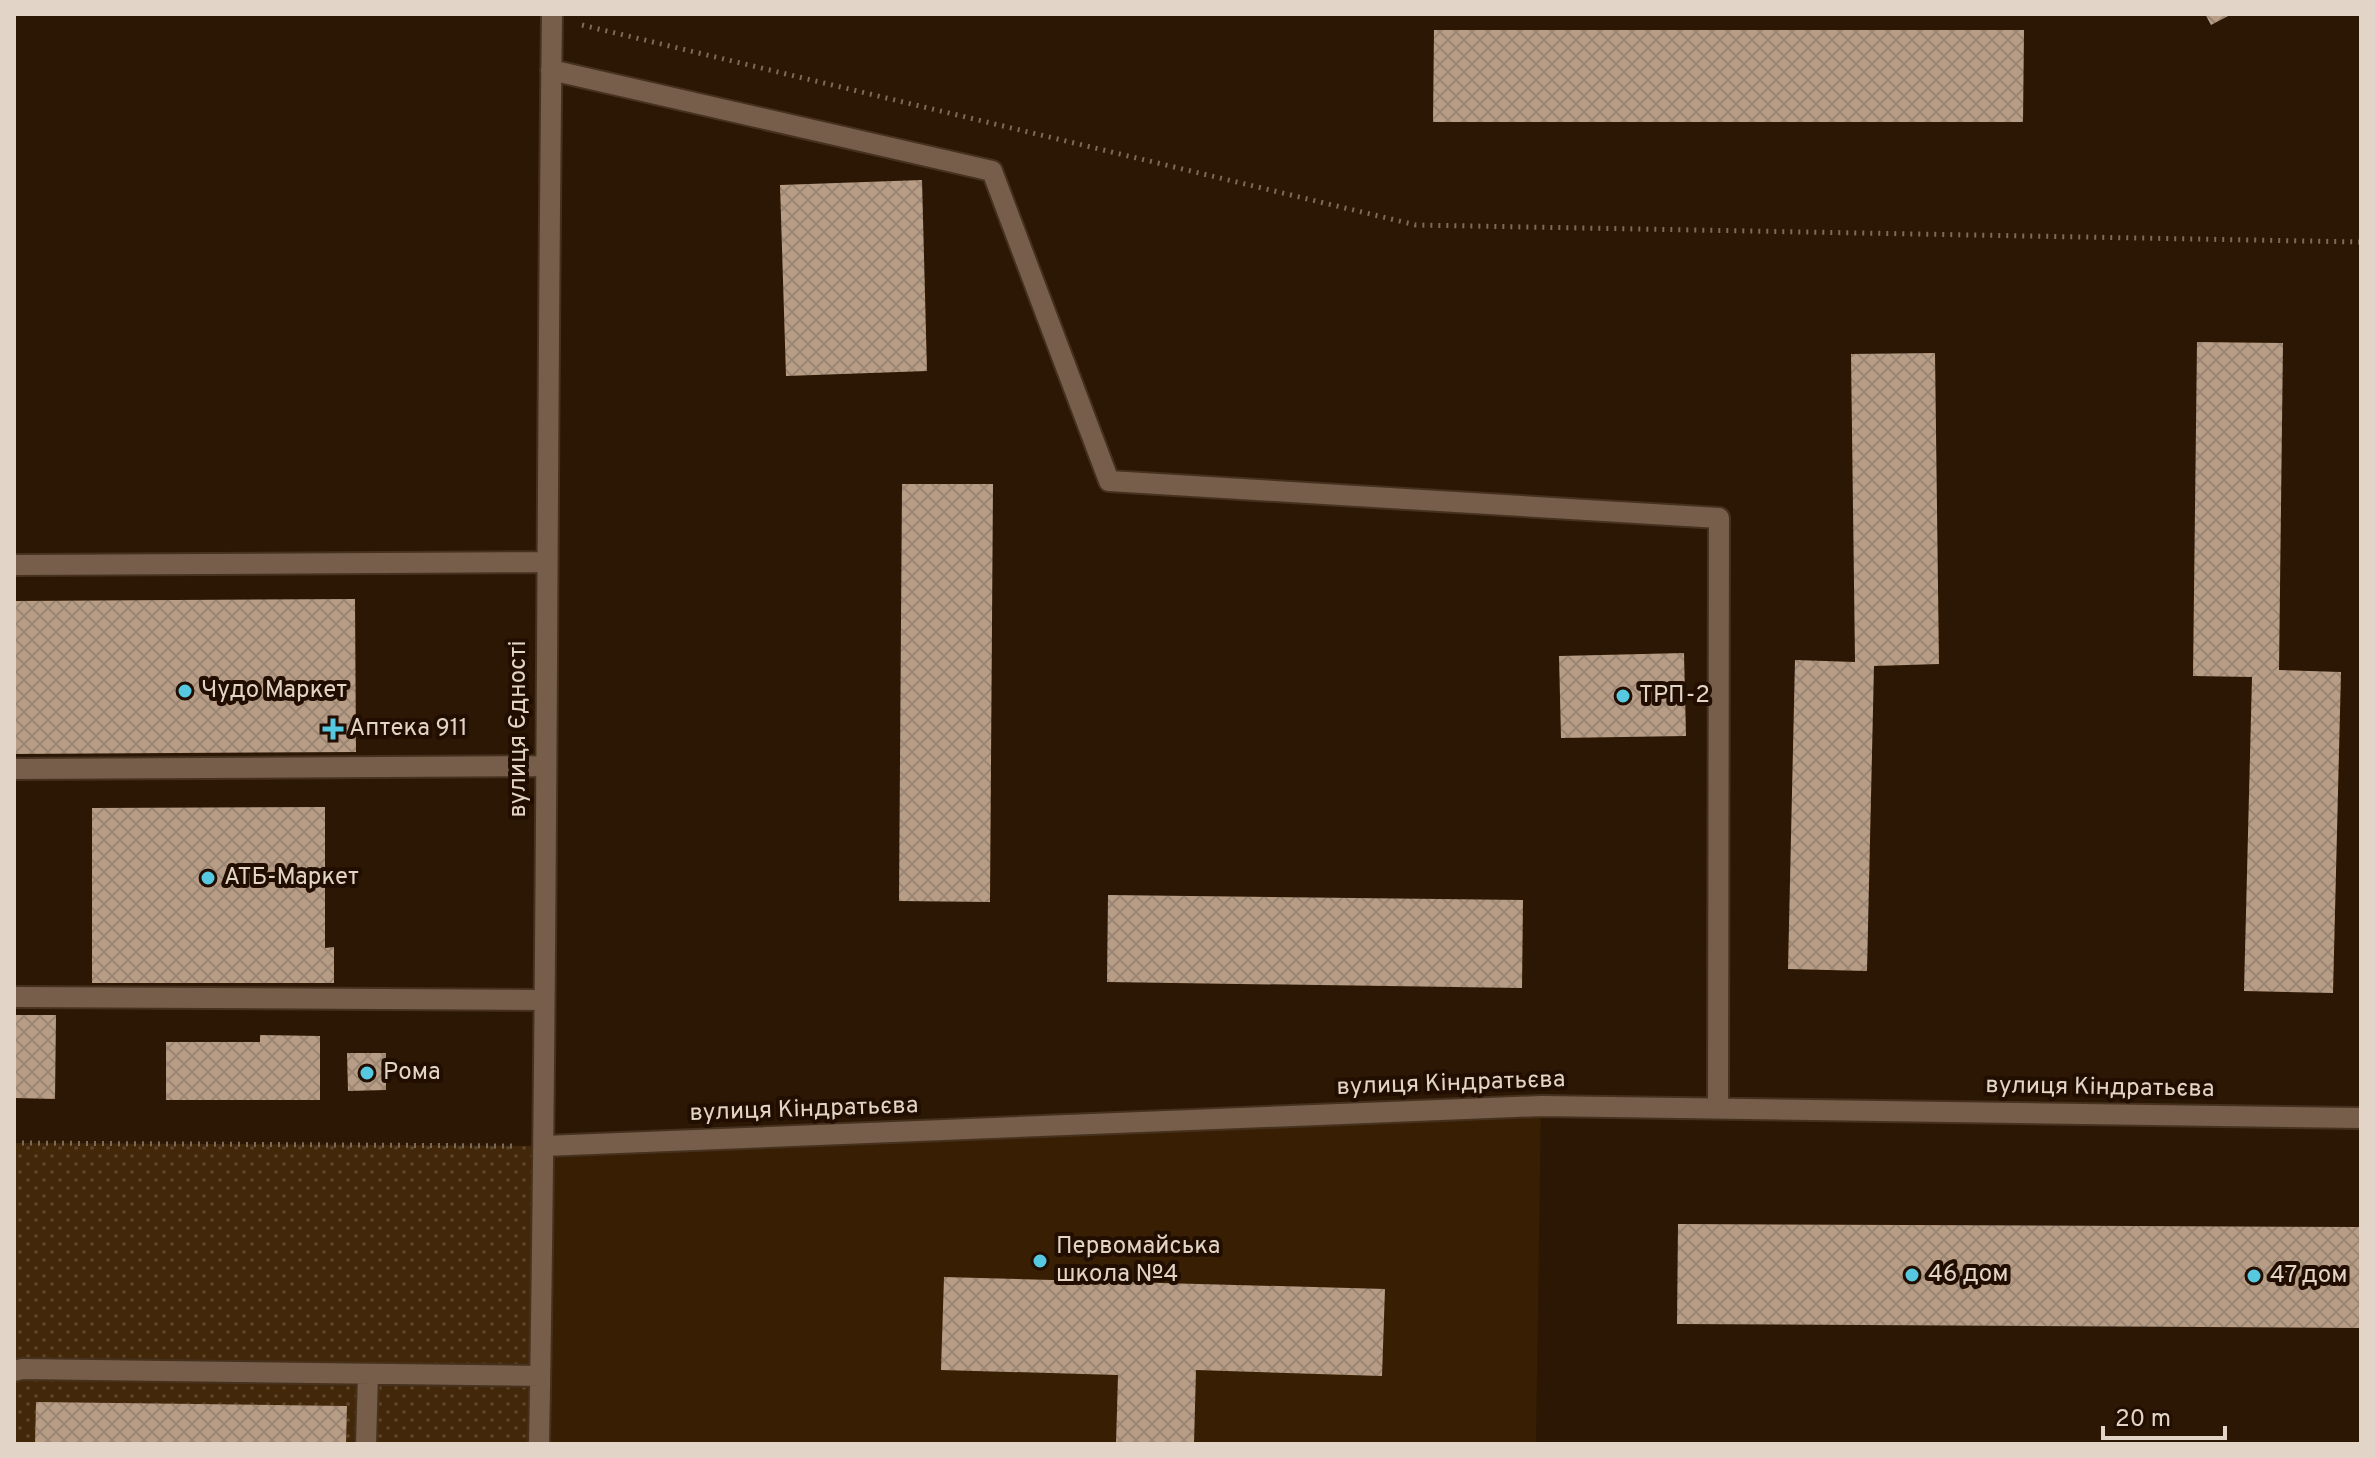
<svg xmlns="http://www.w3.org/2000/svg" width="2375" height="1458" font-family="Overpass,sans-serif">
  <defs>
    <pattern id="grass-dots" width="8" height="8" patternUnits="userSpaceOnUse" patternTransform="scale(2)"><rect width="8" height="8" fill="#432709"/><path d="M2 2h.1M6 6h.1" fill="none" stroke="#5e452b" stroke-width="1.8" stroke-linecap="round"/></pattern>
    <pattern id="building-cross-hatch" width="8" height="8" patternUnits="userSpaceOnUse" patternTransform="scale(2)"><rect width="8" height="8" fill="#b89d86"/><path d="M0 0l8 8M0 8l8-8" fill="none" stroke="#9b8674"/></pattern>
  </defs>
  <rect width="100%" height="100%" fill="#2b1703"/>
  <path fill="#381e03" d="M1541 1106 1536 1444H539L544 1146Z"/>
  <path fill="url(#grass-dots)" d="M14 1143 544 1146 539 1444H14Z"/>
  <path fill="url(#building-cross-hatch)" d="M2205 14H2232L2211 25Z
    M1434 30H2024L2023 122H1433Z
    M922 180 927 371 786 376 780 185Z
    M2197 342 2283 343 2279 670 2341 672 2333 993 2244 991 2252 677 2193 676Z
    M1935 353 1939 664 1874 666 1867 971 1788 969 1795 660 1855 662 1851 354Z
    M902 484H993L990 902 899 901Z
    M355 599 356 752 14 754V601Z
    M1684 653 1686 736 1561 738 1559 656Z
    M325 807V948L334 947V983H92V808Z
    M1108 895 1523 900 1522 988 1107 982Z
    M14 1015H56L55 1099 14 1098Z
    M260 1035 320 1036V1100H166V1042H260Z
    M347 1053H386V1090L348 1091Z
    M1678 1224 2361 1227V1328L1677 1324Z
    M944 1277 1385 1289 1382 1376 1196 1370 1194 1444H1116L1118 1375 941 1370Z
    M36 1402 347 1406 346 1444H35Z"/>
  <g fill="none" stroke-linecap="round" stroke-linejoin="round">
    <defs>
      <path id="minor" d="M551 70 992 171 1109 481 1719 518 1718 1108
        M14 565 547 562
        M14 769 545 766
        M14 997 543 1000
        M544 1146 1541 1106 2361 1118
        M14 1371 22 1369 540 1376
        M366 1444 368 1374
        M539 1444C548 967 546 491 552 14"/>
    </defs>
    <use href="#minor" stroke="#45311e" stroke-width="24"/>
    <path stroke="#7c6a5a" stroke-width="5" stroke-dasharray="2 6" stroke-linecap="butt" d="M582 25 1416 225 2361 242
      M14 1143 513 1146"/>
    <use href="#minor" stroke="#765e4a" stroke-width="20"/>
  </g>
  <g fill="#56c9e0" stroke="#210e00" stroke-width="3">
    <circle cx="185" cy="691" r="8"/>
    <circle cx="1623" cy="696" r="8"/>
    <path d="M329 717h8v8h8v8h-8v8h-8v-8h-8v-8h8z"/>
    <circle cx="208" cy="878" r="8"/>
    <circle cx="367" cy="1073" r="8"/>
    <circle cx="1040" cy="1261" r="8"/>
    <circle cx="1912" cy="1275" r="8"/>
    <circle cx="2254" cy="1276" r="8"/>
  </g>
  <g text-anchor="middle" dominant-baseline="central" stroke-width="8" stroke-linejoin="round" paint-order="stroke">
    <g font-size="24" fill="#e2d4c7" stroke="#210e00" text-anchor="start">
      <text x="201" y="691">Чудо Маркет</text>
      <text x="1639" y="696">ТРП-2</text>
      <text x="349" y="729">Аптека 911</text>
      <text x="224" y="878">АТБ-Маркет</text>
      <text x="383" y="1073">Рома</text>
      <text x="1056" y="1247">Первомайська<tspan x="1056" dy="28">школа №4</tspan></text>
      <text x="1928" y="1275">46 дом</text>
      <text x="2270" y="1276">47 дом</text>
    </g>
    <g font-size="24" fill="#e2d4c7" stroke="#210e00">
      <text transform="translate(519 729) rotate(-90)">вулиця Єдності</text>
      <text transform="translate(1451 1084) rotate(-2)">вулиця Кіндратьєва</text>
      <text transform="translate(2100 1088) rotate(1)">вулиця Кіндратьєва</text>
      <text transform="translate(804 1110) rotate(-2)">вулиця Кіндратьєва</text>
    </g>
  </g>
  <rect width="2375" height="1458" fill="none" stroke="#e2d4c7" stroke-width="32"/>
  <path d="M2103 1426v12h122v-12" fill="none" stroke="#e2d4c7" stroke-width="4"/>
  <text x="2115" y="1426" font-size="24" fill="#e2d4c7" stroke="#210e00" stroke-width="6" paint-order="stroke">20 m</text>
</svg>
